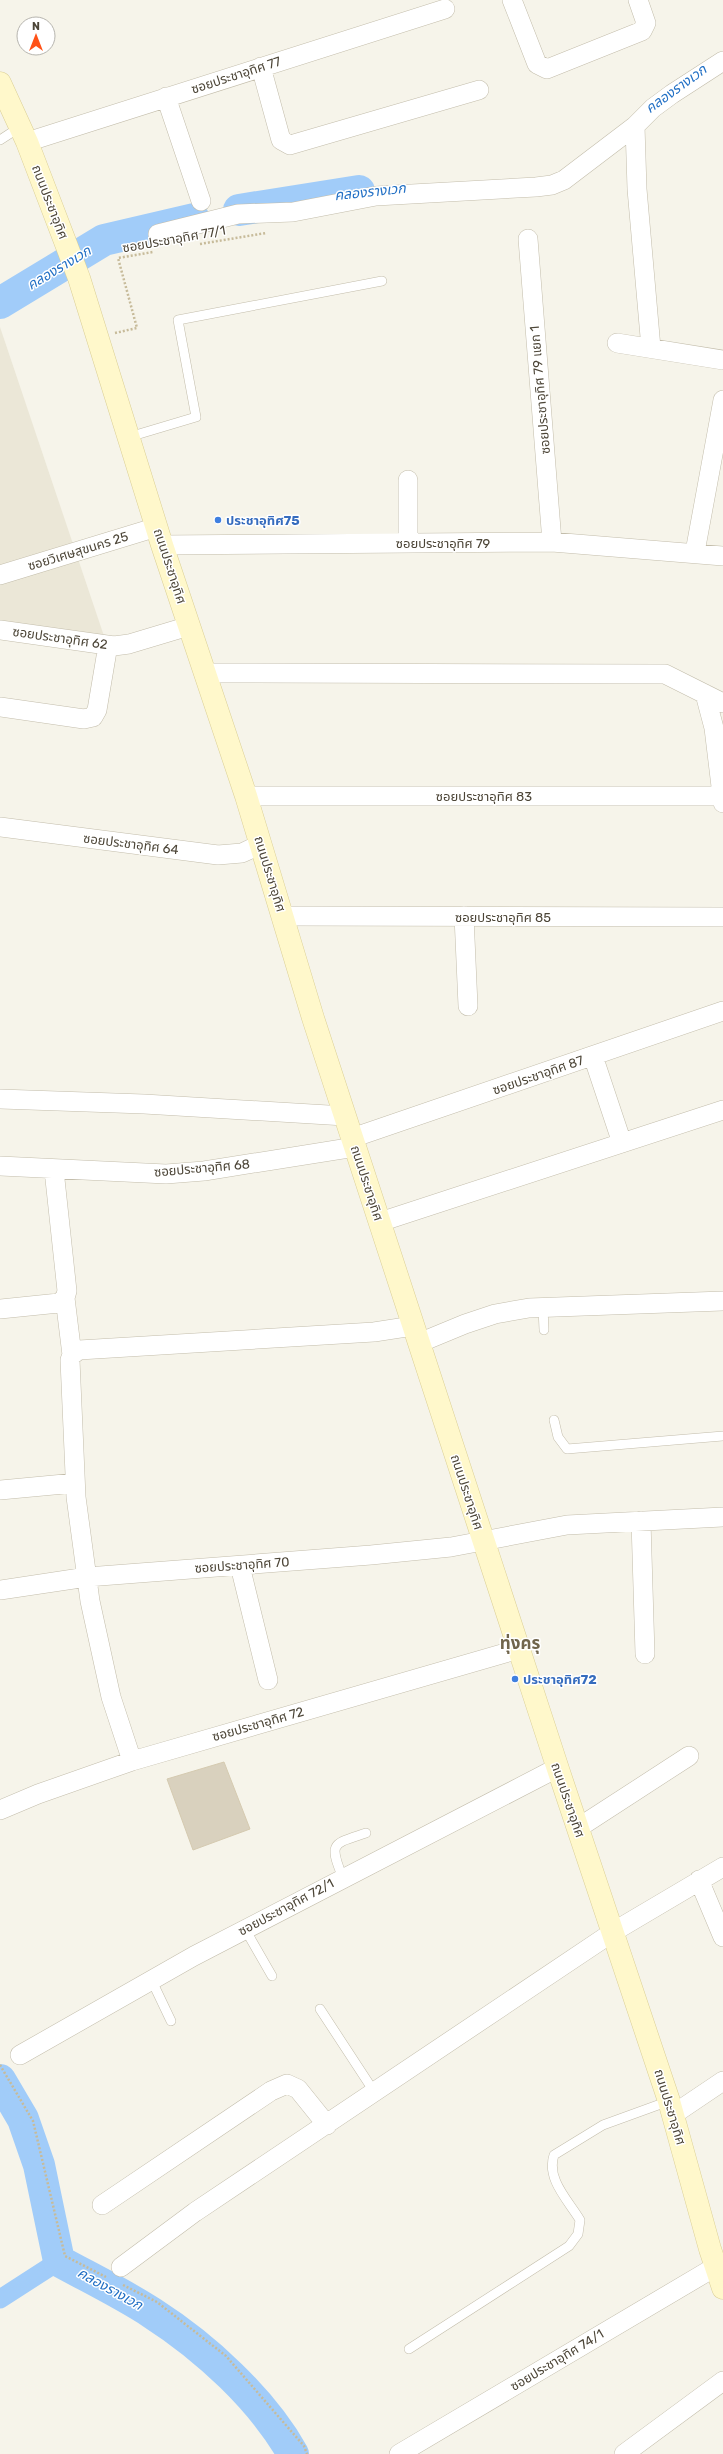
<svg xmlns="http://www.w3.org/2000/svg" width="723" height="2454" font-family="Rubik,'Noto Sans Thai',sans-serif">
  <rect width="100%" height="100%" fill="#f6f4ea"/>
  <path fill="#ebe7d7" d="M0 327 105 639 0 623Z"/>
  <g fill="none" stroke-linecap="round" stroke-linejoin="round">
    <path stroke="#a1ccf9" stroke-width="19" d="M0 2299 59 2261"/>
    <path stroke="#a1ccf9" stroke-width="32" d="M239 210 359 191
      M0 303 104 240 194 219
      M0 2080 23 2119 39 2165 59 2261C90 2278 123 2294 152 2313 205 2347 262 2399 293 2454"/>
  </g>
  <path fill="#d9d1be" stroke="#d5cab0" d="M224 1762 250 1829 193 1850 167 1779Z"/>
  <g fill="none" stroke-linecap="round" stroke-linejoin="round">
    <defs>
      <path id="service" d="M0 140 20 127
        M129 437 196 417 178 320 382 281
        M543 1308 544 1330
        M554 1420 558 1437 567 1449 723 1436
        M343 1878C328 1842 333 1844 366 1833
        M245 1929 272 1976
        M151 1979 171 2021
        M320 2009 375 2093
        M409 2349 569 2246 578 2234 580 2220C568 2200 546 2179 554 2155L603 2125 669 2101"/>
      <path id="minor" d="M512 0 537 64 547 69 642 31 646 23 638 0
        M261 67 281 140 290 145 479 90
        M166 97 201 201
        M635 126 637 189 651 348
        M27 142 445 9
        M158 234 238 214 293 212 376 196 536 187 552 185 564 180 635 126 653 108 672 94 723 61
        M528 239 552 542
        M617 343 723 360
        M408 480V543
        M162 545 552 542 723 556
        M695 552 723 400
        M0 575 157 527
        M0 630 114 646 129 644 189 626
        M205 673 665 674 723 703
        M705 694 714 728 723 803
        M0 707 84 719 93 717 97 710 108 645
        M246 796H722
        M0 827 218 855 242 853 261 844
        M282 916 723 917
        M464 916 468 1006
        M593 1056 622 1143
        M0 1099 144 1104 345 1116
        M352 1138 723 1011
        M0 1166 166 1174 204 1171 355 1147
        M380 1222 723 1110
        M65 1298 72 1355
        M0 1309 59 1303 65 1298 67 1291 54 1170
        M419 1343 465 1324 495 1314 529 1308 723 1301
        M0 1490 75 1483
        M641 1521 645 1654
        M240 1566 268 1680
        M0 1590 87 1577 371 1555 451 1547 567 1525 723 1517
        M132 1761 111 1697 90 1601 76 1497 70 1360 72 1355 79 1350 374 1332 413 1326
        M0 1810 38 1794 132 1761 519 1649
        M578 1828 689 1756
        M699 1880 723 1937
        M20 2055 194 1956 557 1768
        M674 2114 723 2081
        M102 2205 271 2091 287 2084 298 2089 327 2125
        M121 2267 195 2212 613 1932 723 1867
        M399 2454 715 2267
        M624 2454 723 2381"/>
      <path id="secondary" d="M0 83 27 142 79 278 162 545 246 796 313 1018 559 1772 669 2101 710 2249 723 2288"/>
    </defs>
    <use href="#service" stroke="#c3bdab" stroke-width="10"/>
    <use href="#minor" stroke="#c3bdab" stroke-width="20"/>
    <use href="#secondary" stroke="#dbcf95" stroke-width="23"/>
    <path stroke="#c7bb9a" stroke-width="2.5" stroke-dasharray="2 2" stroke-linecap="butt" d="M200 244 266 233
      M115 333 137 328 118 258 153 252
      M0 2065 33 2121 65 2256 106 2277
      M123 2285 157 2302 226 2356 304 2446 307 2454"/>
    <use href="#service" stroke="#fff" stroke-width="9"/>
    <use href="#minor" stroke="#fff" stroke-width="19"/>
    <use href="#secondary" stroke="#fff8cb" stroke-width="22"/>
  </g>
  <g fill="#3f7fe0" stroke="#fff" stroke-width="1.5">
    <circle cx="218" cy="520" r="4"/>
    <circle cx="515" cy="1679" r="4"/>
  </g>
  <g text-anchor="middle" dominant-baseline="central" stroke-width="3" stroke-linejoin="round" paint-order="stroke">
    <g font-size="13" fill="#4c4537" stroke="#fff">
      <text transform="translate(236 75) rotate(-18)">ซอยประชาอุทิศ 77</text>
      <text transform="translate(50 202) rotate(69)">ถนนประชาอุทิศ</text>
      <text transform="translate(174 239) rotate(-10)">ซอยประชาอุทิศ 77/1</text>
      <text transform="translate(540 390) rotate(-95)">ซอยประชาอุทิศ 79 แยก 1</text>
      <text x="443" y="543">ซอยประชาอุทิศ 79</text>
      <text transform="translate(78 551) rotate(-17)">ซอยวิเศษสุขนคร 25</text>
      <text transform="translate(170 566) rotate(72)">ถนนประชาอุทิศ</text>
      <text transform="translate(60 638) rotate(8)">ซอยประชาอุทิศ 62</text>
      <text x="484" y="796">ซอยประชาอุทิศ 83</text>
      <text transform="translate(131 844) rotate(7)">ซอยประชาอุทิศ 64</text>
      <text transform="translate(270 874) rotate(73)">ถนนประชาอุทิศ</text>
      <text x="503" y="917">ซอยประชาอุทิศ 85</text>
      <text transform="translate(538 1075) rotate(-19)">ซอยประชาอุทิศ 87</text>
      <text transform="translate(202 1168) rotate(-5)">ซอยประชาอุทิศ 68</text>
      <text transform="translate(367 1183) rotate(72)">ถนนประชาอุทิศ</text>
      <text transform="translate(467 1492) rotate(72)">ถนนประชาอุทิศ</text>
      <text transform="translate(242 1565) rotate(-4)">ซอยประชาอุทิศ 70</text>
      <text transform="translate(258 1724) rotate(-16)">ซอยประชาอุทิศ 72</text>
      <text transform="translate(568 1800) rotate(71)">ถนนประชาอุทิศ</text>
      <text transform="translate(286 1907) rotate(-28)">ซอยประชาอุทิศ 72/1</text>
      <text transform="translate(670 2107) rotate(73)">ถนนประชาอุทิศ</text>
      <text transform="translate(557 2360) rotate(-31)">ซอยประชาอุทิศ 74/1</text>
    </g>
    <g font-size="13" font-weight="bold" fill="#366cbe" stroke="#fff" text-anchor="start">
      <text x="226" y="520">ประชาอุทิศ75</text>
      <text x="523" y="1679">ประชาอุทิศ72</text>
    </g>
    <g font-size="14" font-style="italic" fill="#2270c5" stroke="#fff">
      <text transform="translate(676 89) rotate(-36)">คลองรางเวก</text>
      <text transform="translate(370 192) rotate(-6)">คลองรางเวก</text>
      <text transform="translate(59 268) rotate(-31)">คลองรางเวก</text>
      <text transform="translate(110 2289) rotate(29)">คลองรางเวก</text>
    </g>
    <g font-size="17" font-weight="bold" fill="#70654c" stroke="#fff">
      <text x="520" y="1643">ทุ่งครุ</text>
    </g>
  </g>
  <g transform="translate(36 36)"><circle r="19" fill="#ffffff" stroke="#b7b5af"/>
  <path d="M0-3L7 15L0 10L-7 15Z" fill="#ff5218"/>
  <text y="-6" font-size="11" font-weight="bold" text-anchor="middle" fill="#4c4537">N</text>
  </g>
</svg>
